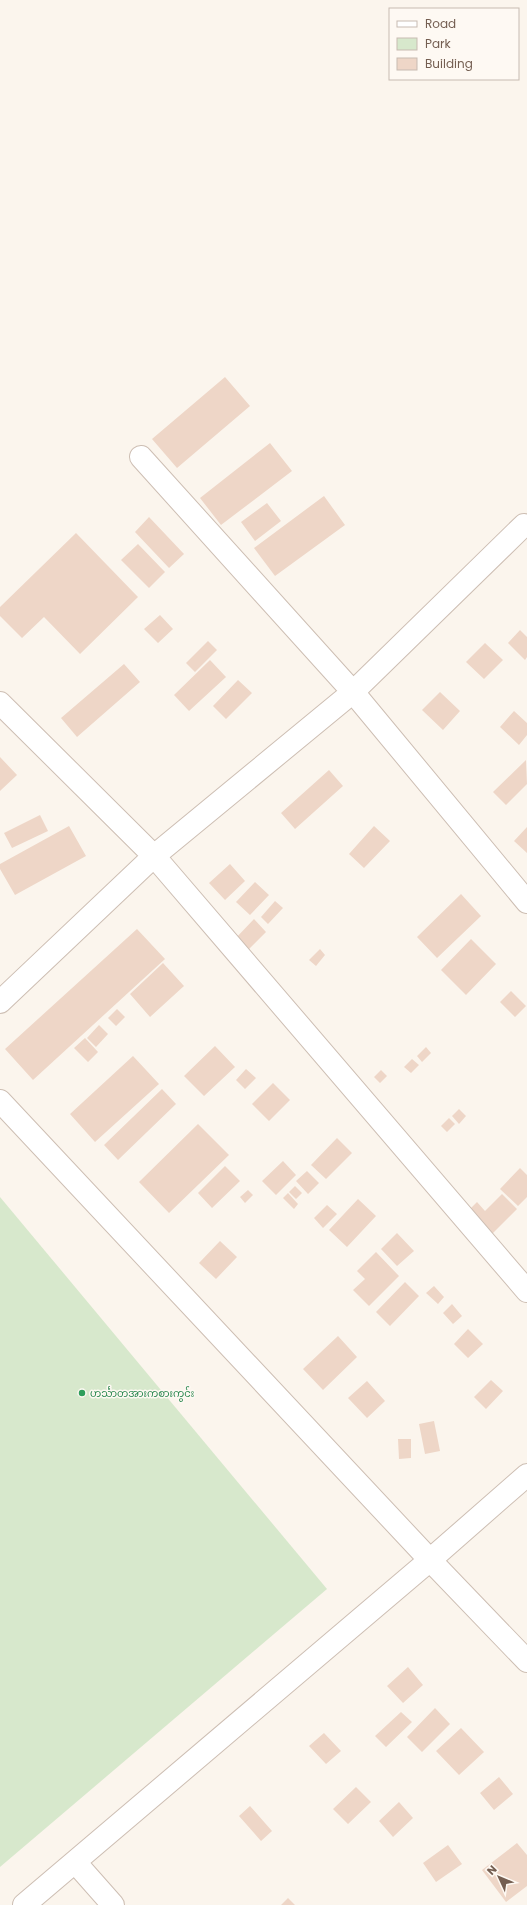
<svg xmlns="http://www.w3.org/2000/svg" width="527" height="1905" font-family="Poppins,'Noto Sans Myanmar',sans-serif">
  <rect width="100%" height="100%" fill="#fbf5ed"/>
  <path fill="#d7e8cc" d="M0 1197 327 1589 0 1867Z"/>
  <path fill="#eed6c7" d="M225 377 250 406 177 468 152 439Z
    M270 443 292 471 221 525 200 498Z
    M324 496 345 525 275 576 254 548Z
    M267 503 281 521 255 541 241 522Z
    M149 517 184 554 169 568 135 532Z
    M76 533 138 597 80 654 44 617 22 638 0 616V607Z
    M138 544 165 572 149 588 121 560Z
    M160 615 173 629 158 643 144 629Z
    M520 630 527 637V657L525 660 508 643Z
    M208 641 217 650 195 672 186 663Z
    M485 643 503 660 484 679 466 662Z
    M210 660 226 677 189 711 174 695Z
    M124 664 140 682 77 737 61 718Z
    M238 680 252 693 226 719 213 706Z
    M440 692 460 711 443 730 422 710Z
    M514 711 527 723V735L519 745 500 727Z
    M0 757 17 775 0 791Z
    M526 760 527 784 506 805 493 792Z
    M329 770 343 786 295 829 281 813Z
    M40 815 48 831 12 848 4 833Z
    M69 826 86 856 15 895 0 869V864Z
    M374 826 390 841 364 868 349 854Z
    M527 827V853L514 841Z
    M230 864 245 881 225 900 209 883Z
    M255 882 269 895 250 915 236 902Z
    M461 894 481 916 437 958 417 937Z
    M275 901 283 908 268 924 261 917Z
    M254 919 266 932 246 952 234 940Z
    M137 929 165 959 33 1080 5 1049Z
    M471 939 496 964 466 995 441 970Z
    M320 949 325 955 316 966 309 960Z
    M163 963 184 986 150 1017 130 994Z
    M511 991 526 1006 515 1017 500 1002Z
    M117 1009 125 1017 116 1026 108 1018Z
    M99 1025 108 1034 96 1047 87 1038Z
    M85 1038 98 1052 88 1062 74 1048Z
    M215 1046 235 1067 204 1096 184 1076Z
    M426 1047 431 1053 422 1062 417 1056Z
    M133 1056 159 1084 95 1142 70 1114Z
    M412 1059 419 1065 411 1073 404 1067Z
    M246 1069 256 1078 245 1089 236 1080Z
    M381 1070 387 1076 380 1083 374 1077Z
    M273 1083 290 1100 269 1121 252 1104Z
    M162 1089 176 1104 118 1160 104 1145Z
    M459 1109 466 1116 459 1124 452 1116Z
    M449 1118 455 1124 447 1132 441 1126Z
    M198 1124 229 1155 169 1213 139 1182Z
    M337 1138 352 1153 326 1179 311 1165Z
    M283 1161 296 1175 276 1195 262 1181Z
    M225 1166 240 1181 212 1208 198 1193Z
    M520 1168 527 1175V1197L518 1206 500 1189Z
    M307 1171 319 1183 308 1194 296 1181Z
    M295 1186 302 1193 296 1199 289 1192Z
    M248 1190 253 1195 245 1203 240 1197Z
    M288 1193 298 1204 294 1209 283 1198Z
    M502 1194 517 1209 489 1237 465 1214 477 1202 485 1211Z
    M358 1199 376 1216 347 1247 329 1230Z
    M327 1205 337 1214 323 1228 314 1218Z
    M397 1233 414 1251 397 1266 381 1249Z
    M220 1241 237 1257 216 1279 199 1263Z
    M376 1252 399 1276 369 1306 353 1290 365 1279 357 1271Z
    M405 1282 419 1296 390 1326 376 1312Z
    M434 1286 444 1297 438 1304 426 1293Z
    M452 1304 462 1316 453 1324 443 1313Z
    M468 1329 483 1344 468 1358 454 1344Z
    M338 1336 357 1357 323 1390 303 1369Z
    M491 1380 503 1391 486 1409 474 1397Z
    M367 1381 385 1401 367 1418 348 1398Z
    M434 1421 440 1451 425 1454 419 1424Z
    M398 1439H411V1458L399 1459Z
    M408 1667 423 1685 403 1703 387 1686Z
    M435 1708 450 1724 422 1752 407 1737Z
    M401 1712 412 1722 386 1747 375 1736Z
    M461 1728 484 1752 459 1775 436 1751Z
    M324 1733 341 1751 326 1764 309 1746Z
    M499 1777 513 1794 494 1810 480 1793Z
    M356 1787 371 1802 348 1824 333 1809Z
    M399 1802 413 1818 393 1837 379 1821Z
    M250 1806 272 1831 261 1841 239 1816Z
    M517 1843 527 1855V1886L506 1902 482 1870Z
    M448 1845 462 1864 436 1882 423 1863Z
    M288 1898 295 1905H281Z"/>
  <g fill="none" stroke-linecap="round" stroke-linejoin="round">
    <defs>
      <path id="minor" d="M141 457 353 692 527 902
        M0 703 154 856 527 1291
        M0 1002 154 856 353 692 524 525
        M0 1101 430 1560 527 1661
        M75 1862 113 1905
        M24 1905 430 1560 527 1475"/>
    </defs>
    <use href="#minor" stroke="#cdbeb3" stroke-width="24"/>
    <use href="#minor" stroke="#fff" stroke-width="22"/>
  </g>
  <circle fill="#2e9e5b" stroke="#fef9f3" stroke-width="1.5" cx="82" cy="1393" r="4"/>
  <g text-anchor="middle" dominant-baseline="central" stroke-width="3" stroke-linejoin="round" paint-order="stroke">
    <g font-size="10" fill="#27864d" stroke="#fef9f3" text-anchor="start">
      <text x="90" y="1393">ဟင်္သာတအားကစားကွင်း</text>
    </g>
  </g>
  <rect x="389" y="8" width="130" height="72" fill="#fef9f3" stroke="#c7bbb2"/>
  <rect x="397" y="21" width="20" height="6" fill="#ffffff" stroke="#c7bbb2"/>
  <text x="425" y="28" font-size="12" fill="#745e51">Road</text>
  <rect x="397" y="38" width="20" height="12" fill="#d7e8cc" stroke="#c7bbb2"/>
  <text x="425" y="48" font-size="12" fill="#745e51">Park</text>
  <rect x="397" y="58" width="20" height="12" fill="#eed6c7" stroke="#c7bbb2"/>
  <text x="425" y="68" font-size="12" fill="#745e51">Building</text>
  <g transform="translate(499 1877) rotate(314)" stroke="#fef9f3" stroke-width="3" paint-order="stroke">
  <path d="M0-3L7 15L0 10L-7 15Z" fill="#745e51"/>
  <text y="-6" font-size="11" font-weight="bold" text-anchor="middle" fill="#745e51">N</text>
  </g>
</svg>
